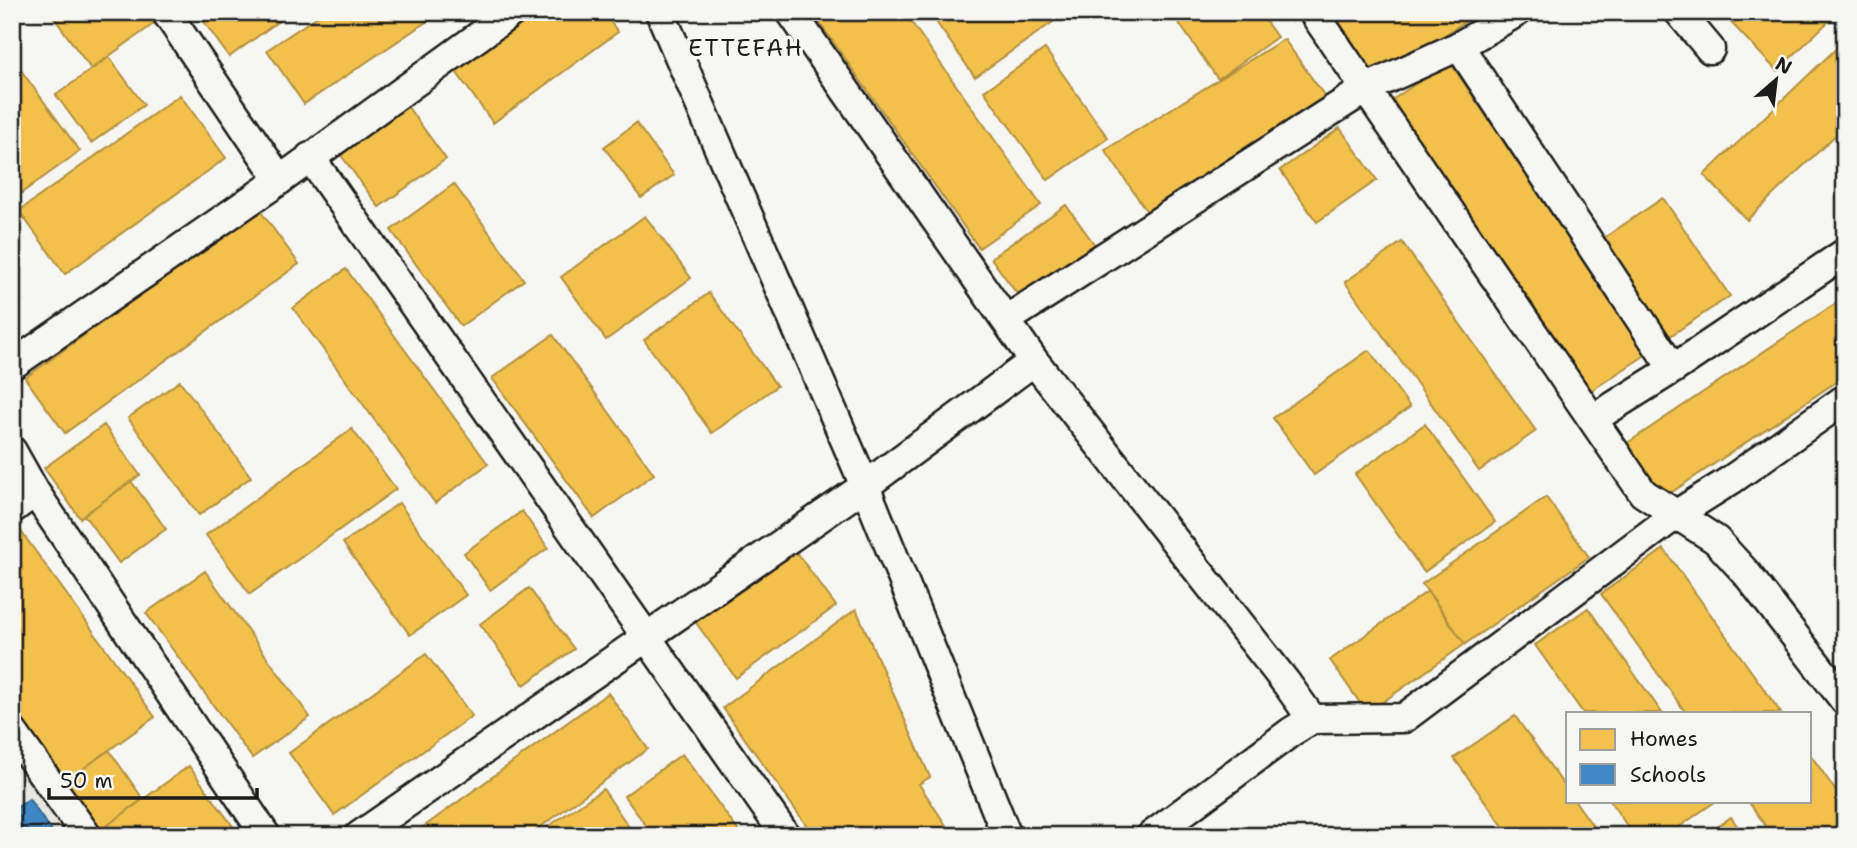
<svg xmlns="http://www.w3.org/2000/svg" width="1857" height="848" font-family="'Shantell Sans',sans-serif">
  <rect width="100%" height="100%" fill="#f6f6f2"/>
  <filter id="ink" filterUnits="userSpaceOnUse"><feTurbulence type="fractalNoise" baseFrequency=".0143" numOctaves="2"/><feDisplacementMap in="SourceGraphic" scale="14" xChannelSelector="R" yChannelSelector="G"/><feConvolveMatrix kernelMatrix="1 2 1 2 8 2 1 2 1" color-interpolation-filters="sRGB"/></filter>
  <g filter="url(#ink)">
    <path fill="#e6e6e2" d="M12 741 81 836H12Z"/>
    <path fill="#f2c14e" stroke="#b2903f" stroke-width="2" d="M50 12H148L155 23 91 69Z
      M197 12H285L287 15 229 57Z
      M324 12H441L304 104 267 50Z
      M532 12H603L618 32 493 123 454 69Z
      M812 12H904L1041 205 979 248Z
      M943 12H1067L975 77 934 19Z
      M1171 12H1259L1277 37 1218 79Z
      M1349 12H1479L1378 80 1338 20Z
      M1721 12H1823L1830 20 1777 71Z
      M1284 39 1331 105 1150 216 1105 150Z
      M1845 40V126L1747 220 1704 175Z
      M1045 49 1108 138 1048 180 984 91Z
      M109 57 144 105 91 143 56 95Z
      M12 58 80 151 20 194 12 183Z
      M1449 61 1647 354 1589 392 1392 100Z
      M180 95 226 158 65 274 19 211Z
      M402 99 446 159 379 207 335 147Z
      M636 123 674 175 641 198 604 147Z
      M1340 128 1377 180 1317 222 1280 170Z
      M454 184 524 280 461 326 391 230Z
      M1663 198 1730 296 1664 340 1598 242Z
      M1066 205 1100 252 1025 305 991 258Z
      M259 209 299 264 65 433 25 378Z
      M645 216 691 278 606 340 561 277Z
      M1402 242 1536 431 1479 471 1345 282Z
      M346 269 488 464 435 503 293 308Z
      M12 286 22 299 12 307Z
      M709 293 777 386 712 433 644 340Z
      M1845 297V376L1663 498 1626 444Z
      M553 335 654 474 594 518 492 378Z
      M1369 350 1410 407 1314 475 1273 418Z
      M180 381 251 477 199 515 128 418Z
      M1425 424 1495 522 1424 572 1355 474Z
      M104 425 140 475 80 518 44 468Z
      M352 429 396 489 250 594 206 535Z
      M131 481 166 529 119 563 84 515Z
      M1546 497 1589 557 1465 644 1422 584Z
      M399 503 466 595 410 635 343 543Z
      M522 511 548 548 490 590 464 553Z
      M15 523 155 717 66 781 12 708V525Z
      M794 549 836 606 736 678 694 620Z
      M1664 549 1781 713H1686L1601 594Z
      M205 571 310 717 252 758 146 613Z
      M529 588 574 649 524 685 480 624Z
      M1428 591 1465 644 1367 713 1330 660Z
      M1588 608 1662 713H1583L1535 645Z
      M856 609 930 777 919 784 953 836H814L723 708Z
      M426 654 472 716 334 815 289 753Z
      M608 693 648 749 528 836H411Z
      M1515 716 1568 791V801H1575L1600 836H1510L1454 758Z
      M109 750 143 799 101 830 66 781Z
      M682 754 742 836H654L624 796Z
      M1810 754 1845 804V826L1831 836H1773L1748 801H1810Z
      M189 766 240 836H105L101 830Z
      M603 789 635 836H542L540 832Z
      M1610 801H1716L1666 836H1634Z
      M1731 817 1744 836H1705Z"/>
    <path fill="#3f88c5" stroke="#346892" stroke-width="2" d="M29 799 45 822 56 836H12V811Z"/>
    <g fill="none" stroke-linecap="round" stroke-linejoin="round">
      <defs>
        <path id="street" d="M166 12 280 180
          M660 12 865 486 1007 836
          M791 12 1034 361 1287 684 1312 719
          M1313 12 1643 493 1716 540 1747 574 1845 701
          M1679 12 1710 49
          M1459 46 1673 369
          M310 157 786 836
          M1006 320 1367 88 1459 46 1517 12
          M12 365 280 180 512 12
          M1593 419 1673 369 1845 253
          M12 451 35 492 266 836
          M12 509 35 492
          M12 731 87 836
          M359 836 865 486 1034 361
          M1151 836 1291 732 1312 719 1404 718 1677 514 1731 480 1845 399"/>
      </defs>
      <use href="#street" stroke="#1c1c1c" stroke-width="33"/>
      <use href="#street" stroke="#f6f6f2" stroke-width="28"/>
    </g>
  </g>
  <g text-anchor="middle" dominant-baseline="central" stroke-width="7" stroke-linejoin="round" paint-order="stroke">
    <g font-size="23" letter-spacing="2" fill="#1c1c1c" stroke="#f6f6f2">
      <text x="746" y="48">ETTEFAH</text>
    </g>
  </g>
  <rect width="1857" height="848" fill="none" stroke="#f6f6f2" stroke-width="42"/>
  <rect x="21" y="21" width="1815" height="806" fill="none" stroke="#1c1c1c" stroke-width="2.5" filter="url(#ink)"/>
  <rect x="1566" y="712" width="245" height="91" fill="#f6f6f2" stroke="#9f9f9c" stroke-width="2"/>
  <rect x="1580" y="729" width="35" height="21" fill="#f2c14e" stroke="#9f9f9c" stroke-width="2"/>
  <text x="1630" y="746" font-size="21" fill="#1c1c1c">Homes</text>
  <rect x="1580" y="764" width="35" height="21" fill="#3f88c5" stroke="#9f9f9c" stroke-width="2"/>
  <text x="1630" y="782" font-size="21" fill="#1c1c1c">Schools</text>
  <g transform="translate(1776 80) rotate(28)" stroke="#f6f6f2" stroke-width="5" paint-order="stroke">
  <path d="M0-5L12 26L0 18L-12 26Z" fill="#1c1c1c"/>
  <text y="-10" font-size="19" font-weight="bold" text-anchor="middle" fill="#1c1c1c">N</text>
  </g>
  <path d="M49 788v10h208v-10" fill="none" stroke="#1c1c1c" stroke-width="3.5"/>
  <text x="60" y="788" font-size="21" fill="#1c1c1c" stroke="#f6f6f2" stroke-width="5" paint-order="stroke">50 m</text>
</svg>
